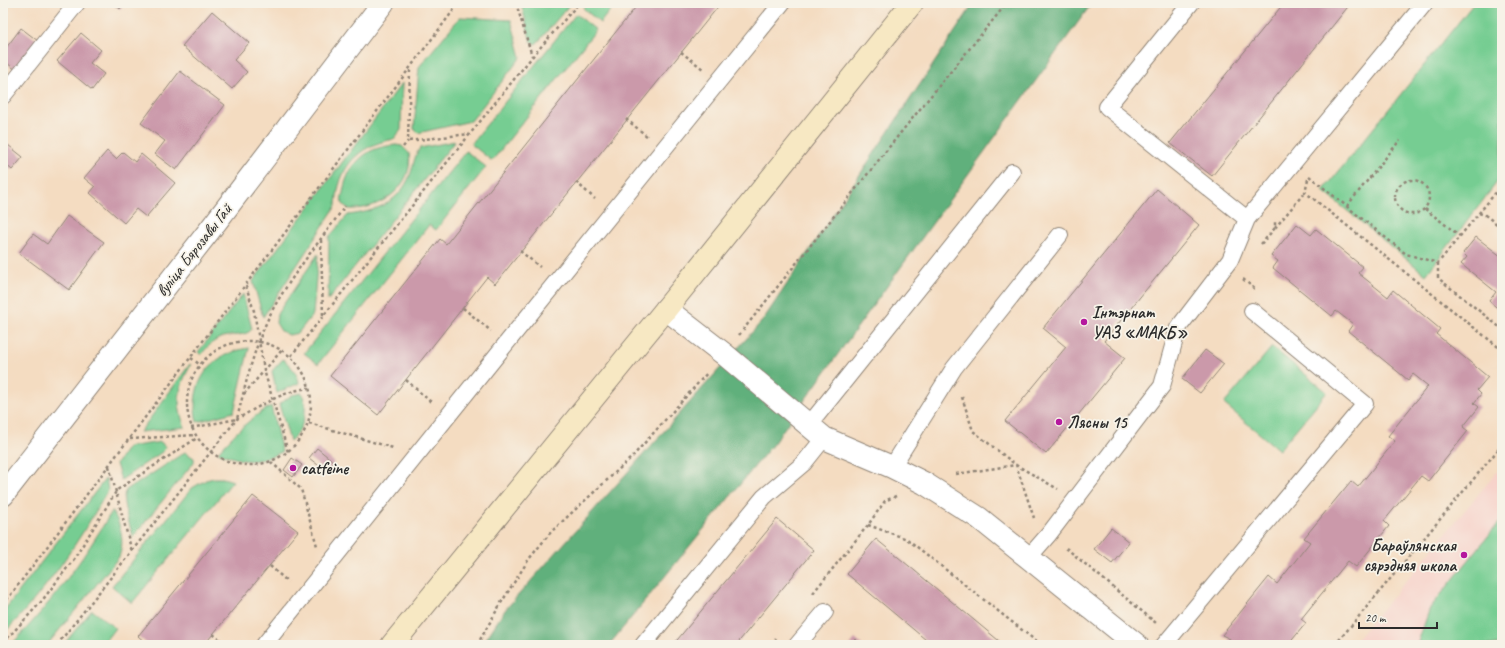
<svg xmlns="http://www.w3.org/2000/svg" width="1505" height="648" font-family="Caveat,sans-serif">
  <rect width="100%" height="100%" fill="#f7f3e8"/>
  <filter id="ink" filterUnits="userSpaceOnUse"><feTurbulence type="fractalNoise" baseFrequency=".025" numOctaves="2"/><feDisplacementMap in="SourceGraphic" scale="8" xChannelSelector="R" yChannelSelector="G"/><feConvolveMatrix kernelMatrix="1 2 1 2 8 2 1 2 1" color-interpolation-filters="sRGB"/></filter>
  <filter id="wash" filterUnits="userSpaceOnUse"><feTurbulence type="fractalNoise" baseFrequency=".012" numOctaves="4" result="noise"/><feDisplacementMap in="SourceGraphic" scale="16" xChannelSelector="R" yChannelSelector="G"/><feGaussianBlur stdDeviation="0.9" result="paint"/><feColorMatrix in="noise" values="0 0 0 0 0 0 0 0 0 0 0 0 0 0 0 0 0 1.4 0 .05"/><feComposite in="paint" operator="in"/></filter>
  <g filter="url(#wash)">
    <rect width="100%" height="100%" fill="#f4dcc1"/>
    <path fill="#f7d1c9" d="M1502 466V645H1352Z"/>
    <path fill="#76cd92" stroke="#507c5e" d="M521 3H571L538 42 535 44 531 42Z
      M587 3H616L600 23 583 8Z
      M1474 3H1502V184L1498 181 1426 275 1323 191Z
      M576 14 596 30 492 161 471 144Z
      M460 17 511 20 521 57 471 121 418 133 414 129 419 67Z
      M402 83 401 130 394 139C356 146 338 168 336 206L263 317 253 281Z
      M455 141 328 300 329 237 348 215C375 212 400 202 410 175 414 165 414 156 420 148Z
      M396 145 402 146 409 153C415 186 379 211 349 209 346 207 343 205 342 202 341 199 342 196 343 193 345 176 354 161 369 152 378 147 387 146 396 145Z
      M466 151 486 167 436 230 429 225 318 364 304 353Z
      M318 254 313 314 298 333 289 335 281 331 276 323 277 314Z
      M243 294 252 329C247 337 230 334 220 338 212 342 206 348 201 355L198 352Z
      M1272 347 1327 392 1279 450 1224 404Z
      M249 348 234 412 197 422C188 384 210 353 249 348Z
      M283 359C290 365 298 373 299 383L277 393 272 371Z
      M190 364 191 365C178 387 175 403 185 427L140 432Z
      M302 393C309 410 304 429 290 441L279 404 292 395Z
      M271 406 282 452C255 464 245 463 218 452 234 434 250 418 271 406Z
      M161 442 166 448 162 452 121 480 116 464 128 447Z
      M185 452 194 458V462L133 537C131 527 120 502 125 492 127 488 130 487 135 485Z
      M106 478 108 490C79 542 45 592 3 634V612Z
      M214 478H223L233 481 132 603 112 586 192 488 206 480Z
      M112 511C121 524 125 541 119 557L47 645H11C50 605 84 559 112 511Z
      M1502 519V645H1417L1430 608Z
      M92 610 115 628 102 645H63Z"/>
    <path fill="#60b07c" stroke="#466e54" d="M974 3H1092L773 444 609 645H482L505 610 763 320Z"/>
    <g id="blocks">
      <path fill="#cb99aa" d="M113 3H125L120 9Z
        M639 3H721L495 284 487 277 378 415 330 376 440 239 446 244Z
        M1284 3H1351L1212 176 1170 143Z
        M212 11 249 43 234 60 247 72 232 89 182 46Z
        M21 28 38 41 16 70 3 60V52Z
        M81 33 101 50 90 63 104 74 92 90 57 61Z
        M180 71 225 105 176 170 155 154 165 141 141 123Z
        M3 141 23 157 12 170 3 162Z
        M107 151 116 159 123 152 135 162 141 154 175 183 146 217 136 209 124 223 90 193 95 187 84 178Z
        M1157 189 1199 225 1104 341 1125 358 1046 454 1005 421 1066 347 1043 328Z
        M67 216 104 242 69 290 19 253 33 234 47 244Z
        M1297 224 1311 235 1316 229 1363 267 1358 273 1388 297 1393 290 1440 329 1436 334 1488 377 1477 390 1481 394 1474 403 1479 407 1463 427 1468 431 1428 481 1421 476 1384 521 1389 526 1356 567 1348 561 1301 619 1306 623 1288 645H1225L1230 639 1222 635 1269 577 1277 584 1310 542 1304 538 1351 481 1358 487 1395 441 1388 436 1428 386 1413 374 1408 380 1348 331 1353 324 1336 311 1332 316 1273 268 1278 261 1271 256Z
        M1476 237 1502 257V312L1489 301 1496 292 1461 264 1467 257 1463 253Z
        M1205 350 1224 364 1200 393 1182 379Z
        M317 448 334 462 327 472 309 458Z
        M292 458 302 465 293 477 284 470Z
        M253 496 298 531 204 645H145L146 643 138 636Z
        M777 519 814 550 736 645H673Z
        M1111 528 1129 542 1112 563 1094 549Z
        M876 539 909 566 1004 645H932L847 574Z
        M855 639 862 645H850Z"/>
    </g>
  </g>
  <g filter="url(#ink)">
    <use href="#blocks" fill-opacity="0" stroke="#908476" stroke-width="1"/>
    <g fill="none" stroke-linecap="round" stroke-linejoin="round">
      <defs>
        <path id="service" d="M1191 3 1107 107 1247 219
          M3 96 77 3
          M809 425 1012 172
          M892 467 954 368 1060 235
          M1029 557 1049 534 1162 386 1178 328 1230 260 1247 219 1425 3
          M264 645 513 335 782 3
          M643 645 764 497 804 463 824 438
          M797 645 825 612
          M1164 645 1365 404 1252 311"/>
        <path id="minor" d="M666 309 724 354 824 438 892 467 924 483 979 518 1137 645
          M3 495 209 231 383 3"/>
        <path id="secondary" d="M392 645 666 309 912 3"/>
      </defs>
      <use href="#service" stroke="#908476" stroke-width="18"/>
      <use href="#minor" stroke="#908476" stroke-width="24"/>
      <use href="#secondary" stroke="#908476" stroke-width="24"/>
      <path stroke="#908476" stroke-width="2.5" stroke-dasharray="3 3" stroke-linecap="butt" d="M516 3 532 56
        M681 52 703 69
        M410 70 408 141 469 134
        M626 119 648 137
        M403 147 408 141
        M1309 176 1406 254 1438 263 1502 185
        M1308 179 1305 192 1502 350
        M1395 197a17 17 0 1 1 34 0a17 17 0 1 1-34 0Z
        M576 182 595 199
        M1347 206 1400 140
        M1425 209 1460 236
        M1479 213 1485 215 1502 228
        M1275 228 1305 192
        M321 240 323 317
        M1261 244 1275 228V220
        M520 251 540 267
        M1438 263V278L1502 329
        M1243 279 1256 290
        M246 286 254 311 264 370 288 452
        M463 308 491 331
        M739 335 902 131 1007 3
        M187 403a62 62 0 1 1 124 0a62 62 0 1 1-124 0Z
        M291 356 532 57 579 3
        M191 358 199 364
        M406 380 431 402
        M244 394 282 350
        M962 397 973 431 1016 465 1058 489
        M309 423 393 448
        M191 428 237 419C246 382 255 343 273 309 293 273 321 240 345 206
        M130 439 195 435
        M271 462 301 489 317 546
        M109 466 132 552
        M956 474 1016 465 1034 518
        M868 525 907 539 1041 645
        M1066 548 1156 623
        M270 566 288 582
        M813 593 868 525 885 501 896 496
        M3 605 459 3
        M213 634 226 645
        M3 643 41 602 74 559 117 490 197 438
        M57 645 237 419C260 406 283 391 309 388
        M477 645 501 603 529 559 551 532 632 457 708 372
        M772 645 776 639
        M1335 645 1502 445"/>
      <use href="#service" stroke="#fff" stroke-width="16"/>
      <use href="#minor" stroke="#fff" stroke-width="22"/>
      <use href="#secondary" stroke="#f7e8c3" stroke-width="22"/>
    </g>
  </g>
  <g fill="#b5179e" stroke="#f7f3e8" stroke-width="1.5">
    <circle cx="1084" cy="322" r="4"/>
    <circle cx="1059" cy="422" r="4"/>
    <circle cx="293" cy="468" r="4"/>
    <circle cx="1464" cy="555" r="4"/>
  </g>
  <g text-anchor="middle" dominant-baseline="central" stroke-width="3.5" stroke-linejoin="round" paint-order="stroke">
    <g font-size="17" fill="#2b2b2b" stroke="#f7f3e8">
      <text transform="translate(194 250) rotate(-52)">вуліца Бярозавы Гай</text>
    </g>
    <g font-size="17" font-weight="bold" fill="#2b2b2b" stroke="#f7f3e8" text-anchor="start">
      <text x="1092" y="312">Інтэрнат<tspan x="1092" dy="20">УАЗ «МАКБ»</tspan></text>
      <text x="1067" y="422">Лясны 15</text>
      <text x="301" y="468">catfeine</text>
      <text x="1456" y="545" text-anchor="end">Бараўлянская<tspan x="1456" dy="20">сярэдняя школа</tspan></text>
    </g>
  </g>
  <rect width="1505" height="648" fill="none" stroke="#f7f3e8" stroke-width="16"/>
  <path d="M1359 622v6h78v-6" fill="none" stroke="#2b2b2b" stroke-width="2"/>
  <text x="1365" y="622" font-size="12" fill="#2b2b2b" stroke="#f7f3e8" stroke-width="3" paint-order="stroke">20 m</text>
</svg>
